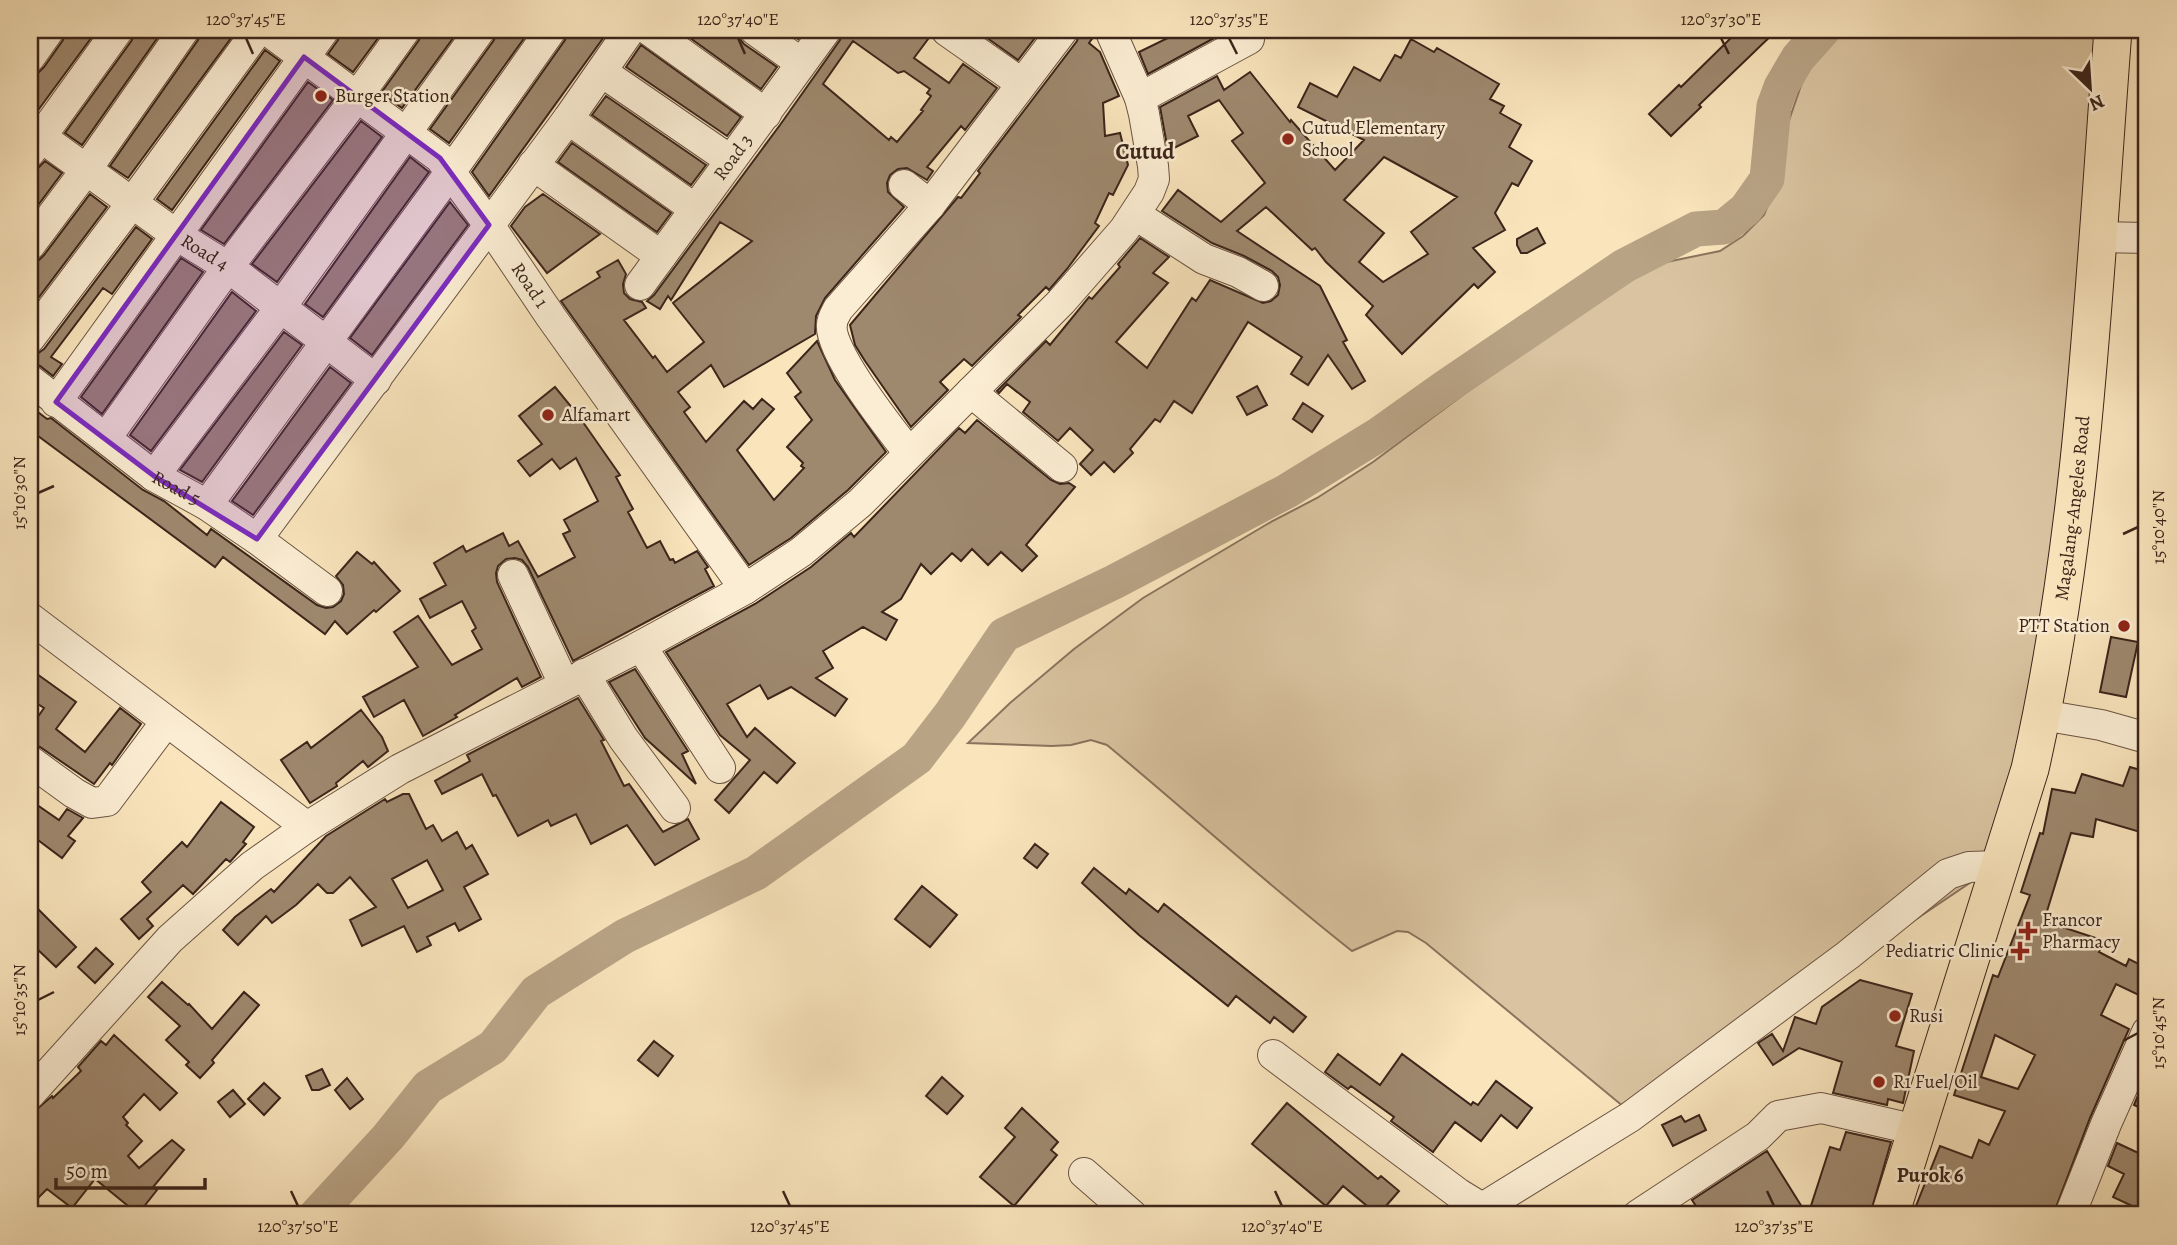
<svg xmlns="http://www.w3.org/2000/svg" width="2177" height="1245" font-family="Alegreya,serif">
  <rect width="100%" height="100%" fill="#f9e4bc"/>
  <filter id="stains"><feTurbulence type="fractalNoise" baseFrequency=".00286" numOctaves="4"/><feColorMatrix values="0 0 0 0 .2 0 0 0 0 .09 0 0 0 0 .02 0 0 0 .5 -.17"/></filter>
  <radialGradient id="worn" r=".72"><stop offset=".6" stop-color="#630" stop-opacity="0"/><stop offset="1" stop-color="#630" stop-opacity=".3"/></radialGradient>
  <path fill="#d9c3a0" stroke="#8a745d" stroke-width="2" d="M1836 30H2104L2071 486 1995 866 1630 1112 1426 943 1408 932 1397 931 1352 951C1268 885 1189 813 1107 745L1091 740 1071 745 1052 746 968 743 1010 703 1074 649 1143 598 1269 523 1317 498 1373 462 1612 284 1647 266 1720 251 1743 236 1764 215 1780 176 1786 129 1805 74Z"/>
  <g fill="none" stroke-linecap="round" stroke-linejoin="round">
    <path stroke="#b8a385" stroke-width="35" d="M316 1215 388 1137 428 1087 493 1047 536 992 625 936 756 873 917 758 950 715 1004 635 1114 582 1287 491 1378 435 1444 388 1624 266 1696 229 1724 227 1746 209 1767 179 1774 106 1781 87 1798 58 1823 30"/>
  </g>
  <path fill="#9e886e" stroke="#3b241a" stroke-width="2" fill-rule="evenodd" d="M66 30H97L36 113 30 112V74L38 73 44 67 63 40Z
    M135 30H163L82 145 65 133 132 40Z
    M201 30H237L128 178 110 166 198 40Z
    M341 30H384L353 72 328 54 338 40Z
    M422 30H459L402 108 381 93 419 40Z
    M497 30H530L449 143 430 129 494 40Z
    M568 30H609L489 196 472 172 565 40Z
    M679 30H738L739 38 744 44 777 67 761 89Z
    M785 30H805L798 39Z
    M843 30H930L931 35 914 58 949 83 963 64 997 88 965 130 961 126 927 167 933 171 927 180 907 168 898 169 890 175 887 183 888 192 904 207 825 298 816 316 815 334 724 387 711 365 678 392 690 407 684 412 706 442 744 401 753 409 762 399 774 409 737 450 774 500 804 468 801 466 803 463 787 447 812 420 795 397 801 392 787 373 817 341 835 380 886 452 848 490 791 538 749 565 561 301 600 277 597 272 618 260 626 274 623 284 624 293 630 299 642 302 646 308 624 320 653 358 655 356 667 372 704 342 673 303 752 241 720 222 671 300 668 296 660 309 647 301 654 295 780 125 840 40ZM853 41 898 73 904 71 930 89 927 93 931 96 921 110 923 111 897 142 891 137 889 140 823 84Z
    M976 30H1041L1018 60Z
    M1080 30H1093L1094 36 1089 43 1100 52 1119 96 1103 103 1105 136 1120 133 1128 165 1113 195 1109 193 1095 223 1099 226 1067 269 1049 290 1046 287 1018 315 1021 317 972 366 964 359 940 382 948 390 911 427 865 361 855 345 850 325 958 197 961 198 980 173 978 171 1077 41Z
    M1184 30H1229L1148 74 1139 52Z
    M1739 30H1777L1699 105 1701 107 1671 136 1649 114 1679 85 1681 87Z
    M1411 39 1434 52 1437 48 1499 84 1490 99 1504 106 1500 113 1521 125 1509 147 1532 161 1518 186 1512 183 1495 213 1505 230 1473 248 1495 272 1478 288 1474 284 1402 354 1366 315 1373 306 1326 262 1315 248 1312 250 1266 207 1237 231 1320 286 1347 340 1343 342 1365 381 1352 389 1328 355 1308 385 1291 374 1302 357 1248 322 1192 413 1174 401 1160 422 1155 419 1130 449 1133 453 1114 472 1104 462 1091 475 1080 464 1093 450 1070 428 1058 441 1023 412 1030 402 1007 384 999 393 997 391 1046 341 1050 345 1089 297 1092 299 1120 267 1118 264 1140 238 1169 257 1153 273 1168 283 1116 342 1147 368 1192 298 1196 301 1210 280 1263 303 1271 301 1278 295 1280 285 1278 277 1272 271 1244 256 1212 243 1162 211 1178 190 1221 222 1265 183 1232 141 1243 133 1219 100 1188 116 1198 136 1168 151 1160 107 1217 76 1224 90 1250 72 1290 122 1291 120 1335 170 1364 140 1298 107 1310 83 1337 97 1354 67 1380 81 1395 55 1401 58ZM1384 157 1457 197 1411 232 1428 254 1383 282 1359 262 1384 233 1344 200Z
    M641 45 741 117 727 136 626 67Z
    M265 50 280 61 172 210 157 199Z
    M308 82 333 100 224 244 201 230Z
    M606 96 706 165 691 185 592 115Z
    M361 121 382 137 277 282 252 264Z
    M572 143 671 213 657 232 558 162Z
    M410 157 429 172 323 317 305 304Z
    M45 161 62 173 30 216V169L38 168Z
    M90 194 107 207 30 309V262L38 261 44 255Z
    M543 194 600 234 547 273 511 226 525 207Z
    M450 202 468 225 372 355 350 338Z
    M136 227 152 239 112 294 103 288 51 357 62 364 53 376 40 366 30 363V355L37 354 44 349Z
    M1537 228 1545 243 1527 253H1521L1517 245V239Z
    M181 258 203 272 102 414 81 397Z
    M232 292 256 311 151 451 130 435Z
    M284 332 302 345 202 482 180 470Z
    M330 367 351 383 253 515 232 501Z
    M1257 386 1267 405 1247 415 1237 397Z
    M555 387 578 415 620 475 616 477 633 509 628 512 647 548 660 541 670 560 673 559 675 563 697 551 708 567 705 569 714 586 573 661 528 567 522 560 515 558 506 559 498 566 496 573 497 582 541 677 522 687 517 678 455 715 457 717 423 736 404 700 374 717 363 697 418 667 394 632 418 616 452 665 482 649 472 631 476 628 462 601 430 618 420 599 446 585 434 563 463 546 466 552 503 533 509 546 518 541 538 577 575 557 563 534 570 531 564 520 598 501 576 458 560 469 552 459 530 476 518 461 542 444 519 416Z
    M1303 403 1323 416 1312 432 1293 419Z
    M30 406 47 419 51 418 143 490 164 501 207 535 211 529 317 605 326 608 333 607 341 601 344 594 343 585 336 576 357 552 372 564 374 562 400 591 376 612 374 610 347 634 335 621 325 634 223 557 215 567 30 430Z
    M977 420 1051 480 1060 484 1069 483 1075 487 1026 545 1037 556 1022 571 1001 552 988 565 972 549 961 561 952 553 931 574 921 564 901 599 882 612 897 620 886 640 863 627 823 651 833 668 816 678 847 699 835 716 791 687 768 699 760 685 727 704 747 737 755 728 795 763 777 783 764 772 729 813 715 800 750 760 720 735 666 652 755 604 811 567 851 533 854 537 959 428 965 433Z
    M2111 637 2138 642 2126 697 2100 692Z
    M30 669 76 702 56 729 85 752 120 708 141 724 112 765 110 763 94 784 40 747 30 744V728L44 708 30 699Z
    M635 669 688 751 682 754 696 784 645 738 609 682Z
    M578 698 604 740 601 741 624 786 629 784 663 832 688 819 699 839 655 865 627 825 591 844 576 814 551 826 548 820 518 836 496 795 493 796 482 774 442 794 435 781 470 761 467 755Z
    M361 710 382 737 388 751 368 767 363 761 336 783 337 786 310 803 281 760 307 742 311 748Z
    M2130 767 2147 772 2138 799 2146 802 2143 812 2147 813V834L2096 819 2093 837 2071 833 2044 921 2105 941 2099 952 2126 966 2129 959 2147 968V999L2116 984 2101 1015 2129 1029 2090 1118 2053 1215H1919L1922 1208 1916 1206 1940 1146 1972 1158 1979 1140 1989 1145 2005 1111 1954 1095 1993 975 1998 977 2030 895 2021 892 2040 833 2043 834 2052 789 2075 793 2082 774 2123 786ZM1995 1035 2035 1055 2018 1089 1981 1077Z
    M403 794H409L426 829 433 825 442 841 457 832 466 849 472 845 488 874 464 887 481 919 459 931 455 923 427 937 431 945 417 952 404 926 362 946 350 920 376 907 350 877 333 893H327L318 884 296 905 272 923 266 916 238 945 223 930 235 917 271 889 274 892 326 836 385 799 387 802ZM427 860 443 890 408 908 392 879Z
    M30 800 59 820 67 809 83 818 68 836 75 841 62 858 30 834Z
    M221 802 254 827 243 842 246 844 230 862 226 859 193 894 183 885 147 919 153 926 139 939 121 919 151 892 142 882 182 842 187 847Z
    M1035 844 1048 854 1037 868 1024 858Z
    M1094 868 1126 894 1129 889 1158 912 1164 904 1306 1017 1293 1032 1274 1017 1270 1023 1236 996 1228 1006 1139 935 1082 883Z
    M922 886 957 915 930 947 895 919Z
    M30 901 76 947 56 967 34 946 37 943 30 936Z
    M96 948 113 964 95 983 78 967Z
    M1860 980 1912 994 1896 1046 1914 1051 1903 1103 1888 1099 1887 1105 1833 1093 1842 1062 1799 1048 1773 1065 1758 1043 1772 1034 1783 1051 1795 1017 1816 1024 1822 1007Z
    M162 982 188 1005 189 1004 212 1029 244 992 259 1005 212 1060 214 1063 200 1078 186 1065 189 1062 166 1040 180 1026 148 997Z
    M114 1035 177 1093 160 1110 144 1094 123 1117 128 1123 126 1125 142 1141 128 1156 139 1168 172 1140 184 1150 153 1187 157 1190 138 1214 95 1179 72 1208 47 1189 30 1206V1111L36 1110 52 1096 53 1098 81 1071 78 1067 101 1041 106 1045Z
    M654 1041 673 1056 658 1076 638 1060Z
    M1338 1054 1380 1085 1402 1054 1471 1105 1473 1102 1478 1105 1496 1081 1532 1108 1517 1128 1501 1115 1481 1141 1455 1122 1433 1152 1391 1121 1394 1117 1351 1086 1348 1089 1325 1072Z
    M322 1069 330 1085 319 1090H312L306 1076Z
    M2147 1074V1111L2134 1105Z
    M942 1077 963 1096 947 1114 926 1096Z
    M347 1078 363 1099 350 1109 335 1090Z
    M264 1083 280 1098 264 1115 248 1099Z
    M233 1090 245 1104 230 1117 218 1102Z
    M1287 1103 1378 1179 1381 1176 1399 1191 1378 1215 1343 1186 1326 1206 1252 1144Z
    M1022 1108 1058 1142 1051 1150 1057 1155 1014 1206 980 1177 1015 1137 1005 1128Z
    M1699 1115 1706 1130 1673 1146 1662 1125 1681 1116 1685 1122Z
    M1846 1132 1891 1142 1870 1215H1808L1830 1147 1840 1150Z
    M2117 1143 2147 1157V1213L2113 1197 2124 1174 2108 1166Z
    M1767 1151 1807 1215H1702L1692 1200Z"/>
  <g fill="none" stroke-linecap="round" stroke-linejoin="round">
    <defs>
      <g id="minor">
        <path id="s1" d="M267 30 440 158 489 225 551 317 745 589"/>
        <path d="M649 30 766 114"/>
        <path d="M755 30 801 63"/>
        <path d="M947 31 1021 83"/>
        <path d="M30 57 49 30"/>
        <path d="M602 72 730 160"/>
        <path d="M1140 98 1249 39"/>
        <path d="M568 119 695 209"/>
        <path id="s2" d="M30 129 178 236 228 267 376 380"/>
        <path d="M30 152 118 30"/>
        <path d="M533 165 661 256"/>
        <path d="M904 185 930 205"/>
        <path d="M1136 215 1204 259 1238 272 1263 286"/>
        <path d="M2097 237 2147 238"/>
        <path d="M30 245 86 170 184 30"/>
        <path id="s3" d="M640 285 826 30"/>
        <path d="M30 338 132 203 258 30"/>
        <path id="s4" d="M30 380 154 476 207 505 257 539 327 591"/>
        <path d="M971 392 1062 467"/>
        <path d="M56 402 324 30"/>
        <path d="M106 438 228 267 357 97 405 30"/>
        <path d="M909 453C892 431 827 350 832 324 832 319 836 313 838 309L930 205 1063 30"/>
        <path d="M154 476 280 308 480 30"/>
        <path d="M207 505 449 174 551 30"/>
        <path d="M257 539 568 119 630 30"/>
        <path d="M513 575 564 684"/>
        <path d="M30 618 307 827"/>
        <path d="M641 646 720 768"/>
        <path d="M584 674 623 738 675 808"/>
        <path d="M2042 715 2101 725 2147 738"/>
        <path d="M30 761 74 793 92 803 107 801 166 722"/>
        <path d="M1273 1055 1459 1194 1482 1208"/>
        <path d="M30 1094 170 939 252 866 307 827 400 769 635 649 745 589 801 552 860 503 1061 302 1124 230 1149 192 1154 179 1153 166 1144 114 1140 98 1110 30"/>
        <path d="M1084 1173 1132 1215"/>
        <path d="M1471 1215 1630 1117 1848 955 1948 874 1969 867 1999 866"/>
        <path d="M1638 1215 1758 1136 1778 1116 1821 1108 1917 1130"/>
        <path d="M2070 1215 2106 1124 2147 1032"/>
      </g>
      <g id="major">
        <path id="s5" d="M1890 1215 2030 769C2085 526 2094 277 2113 30"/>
      </g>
    </defs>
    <use href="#minor" stroke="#6a5442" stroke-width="32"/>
    <use href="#major" stroke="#3b241a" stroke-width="39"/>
    <use href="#minor" stroke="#fbedd3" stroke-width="30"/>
    <use href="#major" stroke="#f9e4bc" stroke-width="37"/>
  </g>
  <path fill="#7b2cbf" fill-opacity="0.2" stroke="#7b2cbf" stroke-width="5" stroke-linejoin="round" d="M304 57 440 158 489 225 257 539 154 476 56 402Z"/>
  <path fill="none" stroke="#3b241a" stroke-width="2.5" d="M246 38 253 54M738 38 745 54M1229 38 1237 54M1721 38 1729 54M38 493 54 486M2123 534 2138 527M38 1000 54 992M2123 1041 2138 1033M291 1191 298 1206M783 1191 790 1206M1275 1191 1282 1206M1767 1191 1774 1206"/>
  <g fill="#8f2418" stroke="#fbedd3" stroke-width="2.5">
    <circle cx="321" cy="96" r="7"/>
    <circle cx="1288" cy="139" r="7"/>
    <circle cx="548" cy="415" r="7"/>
    <circle cx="2124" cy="626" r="7"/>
    <path d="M2024.5 920.5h7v7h7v7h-7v7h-7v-7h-7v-7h7z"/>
    <path d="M2016.5 940.5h7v7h7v7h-7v7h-7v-7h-7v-7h7z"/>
    <circle cx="1895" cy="1016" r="7"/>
    <circle cx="1879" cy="1082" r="7"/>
  </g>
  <g text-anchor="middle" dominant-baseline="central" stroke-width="5" stroke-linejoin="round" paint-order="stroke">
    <g font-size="19" fill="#3b241a" stroke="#fbedd3" text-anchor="start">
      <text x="335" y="96">Burger Station</text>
      <text x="1302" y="128">Cutud Elementary<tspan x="1302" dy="22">School</tspan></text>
      <text x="562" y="415">Alfamart</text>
      <text x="2110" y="626" text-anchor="end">PTT Station</text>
      <text x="2042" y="920">Francor<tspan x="2042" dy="22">Pharmacy</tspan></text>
      <text x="2004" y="951" text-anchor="end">Pediatric Clinic</text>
      <text x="1909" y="1016">Rusi</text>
      <text x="1893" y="1082">R1 Fuel/Oil</text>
    </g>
    <g font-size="19" fill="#3b241a" stroke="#fbedd3">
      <text stroke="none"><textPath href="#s3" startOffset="158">Road 3</textPath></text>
      <text stroke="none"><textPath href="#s2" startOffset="214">Road 4</textPath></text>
      <text stroke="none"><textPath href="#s1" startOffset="371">Road 1</textPath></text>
      <text stroke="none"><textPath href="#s4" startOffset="182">Road 5</textPath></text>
      <text stroke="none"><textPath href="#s5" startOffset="732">Magalang-Angeles Road</textPath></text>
    </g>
    <g font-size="21" font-weight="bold" fill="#3b241a" stroke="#fbedd3">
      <text x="1930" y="1175">Purok 6</text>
    </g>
    <g font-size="23" font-weight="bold" fill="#3b241a" stroke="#fbedd3">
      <text x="1145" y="151">Cutud</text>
    </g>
  </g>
  <rect width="2177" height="1245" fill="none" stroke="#f9e4bc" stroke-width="77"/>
  <g transform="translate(2090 88) rotate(155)" stroke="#fbedd3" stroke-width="5" paint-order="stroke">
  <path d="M0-5L12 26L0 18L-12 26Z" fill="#3b241a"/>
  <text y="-10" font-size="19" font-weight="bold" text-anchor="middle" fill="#3b241a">N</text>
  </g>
  <path d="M56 1178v10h149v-10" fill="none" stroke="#3b241a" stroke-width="3.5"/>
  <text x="66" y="1178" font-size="21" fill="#3b241a" stroke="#fbedd3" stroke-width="5" paint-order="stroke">50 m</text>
  <rect x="38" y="38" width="2100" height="1168" fill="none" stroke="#3b241a" stroke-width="2.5"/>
  <g font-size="18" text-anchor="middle" fill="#3b241a">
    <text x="246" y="25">120°37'45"E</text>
    <text x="738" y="25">120°37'40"E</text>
    <text x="1229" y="25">120°37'35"E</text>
    <text x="1721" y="25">120°37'30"E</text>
    <text transform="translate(19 493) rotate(-90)" y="6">15°10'30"N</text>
    <text transform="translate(2158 527) rotate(-90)" y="6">15°10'40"N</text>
    <text transform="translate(19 1000) rotate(-90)" y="6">15°10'35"N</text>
    <text transform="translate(2158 1033) rotate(-90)" y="6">15°10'45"N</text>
    <text x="298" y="1232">120°37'50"E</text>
    <text x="790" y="1232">120°37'45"E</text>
    <text x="1282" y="1232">120°37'40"E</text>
    <text x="1774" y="1232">120°37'35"E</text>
  </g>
  <rect width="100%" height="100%" filter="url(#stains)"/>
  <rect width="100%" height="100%" fill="url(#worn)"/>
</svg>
